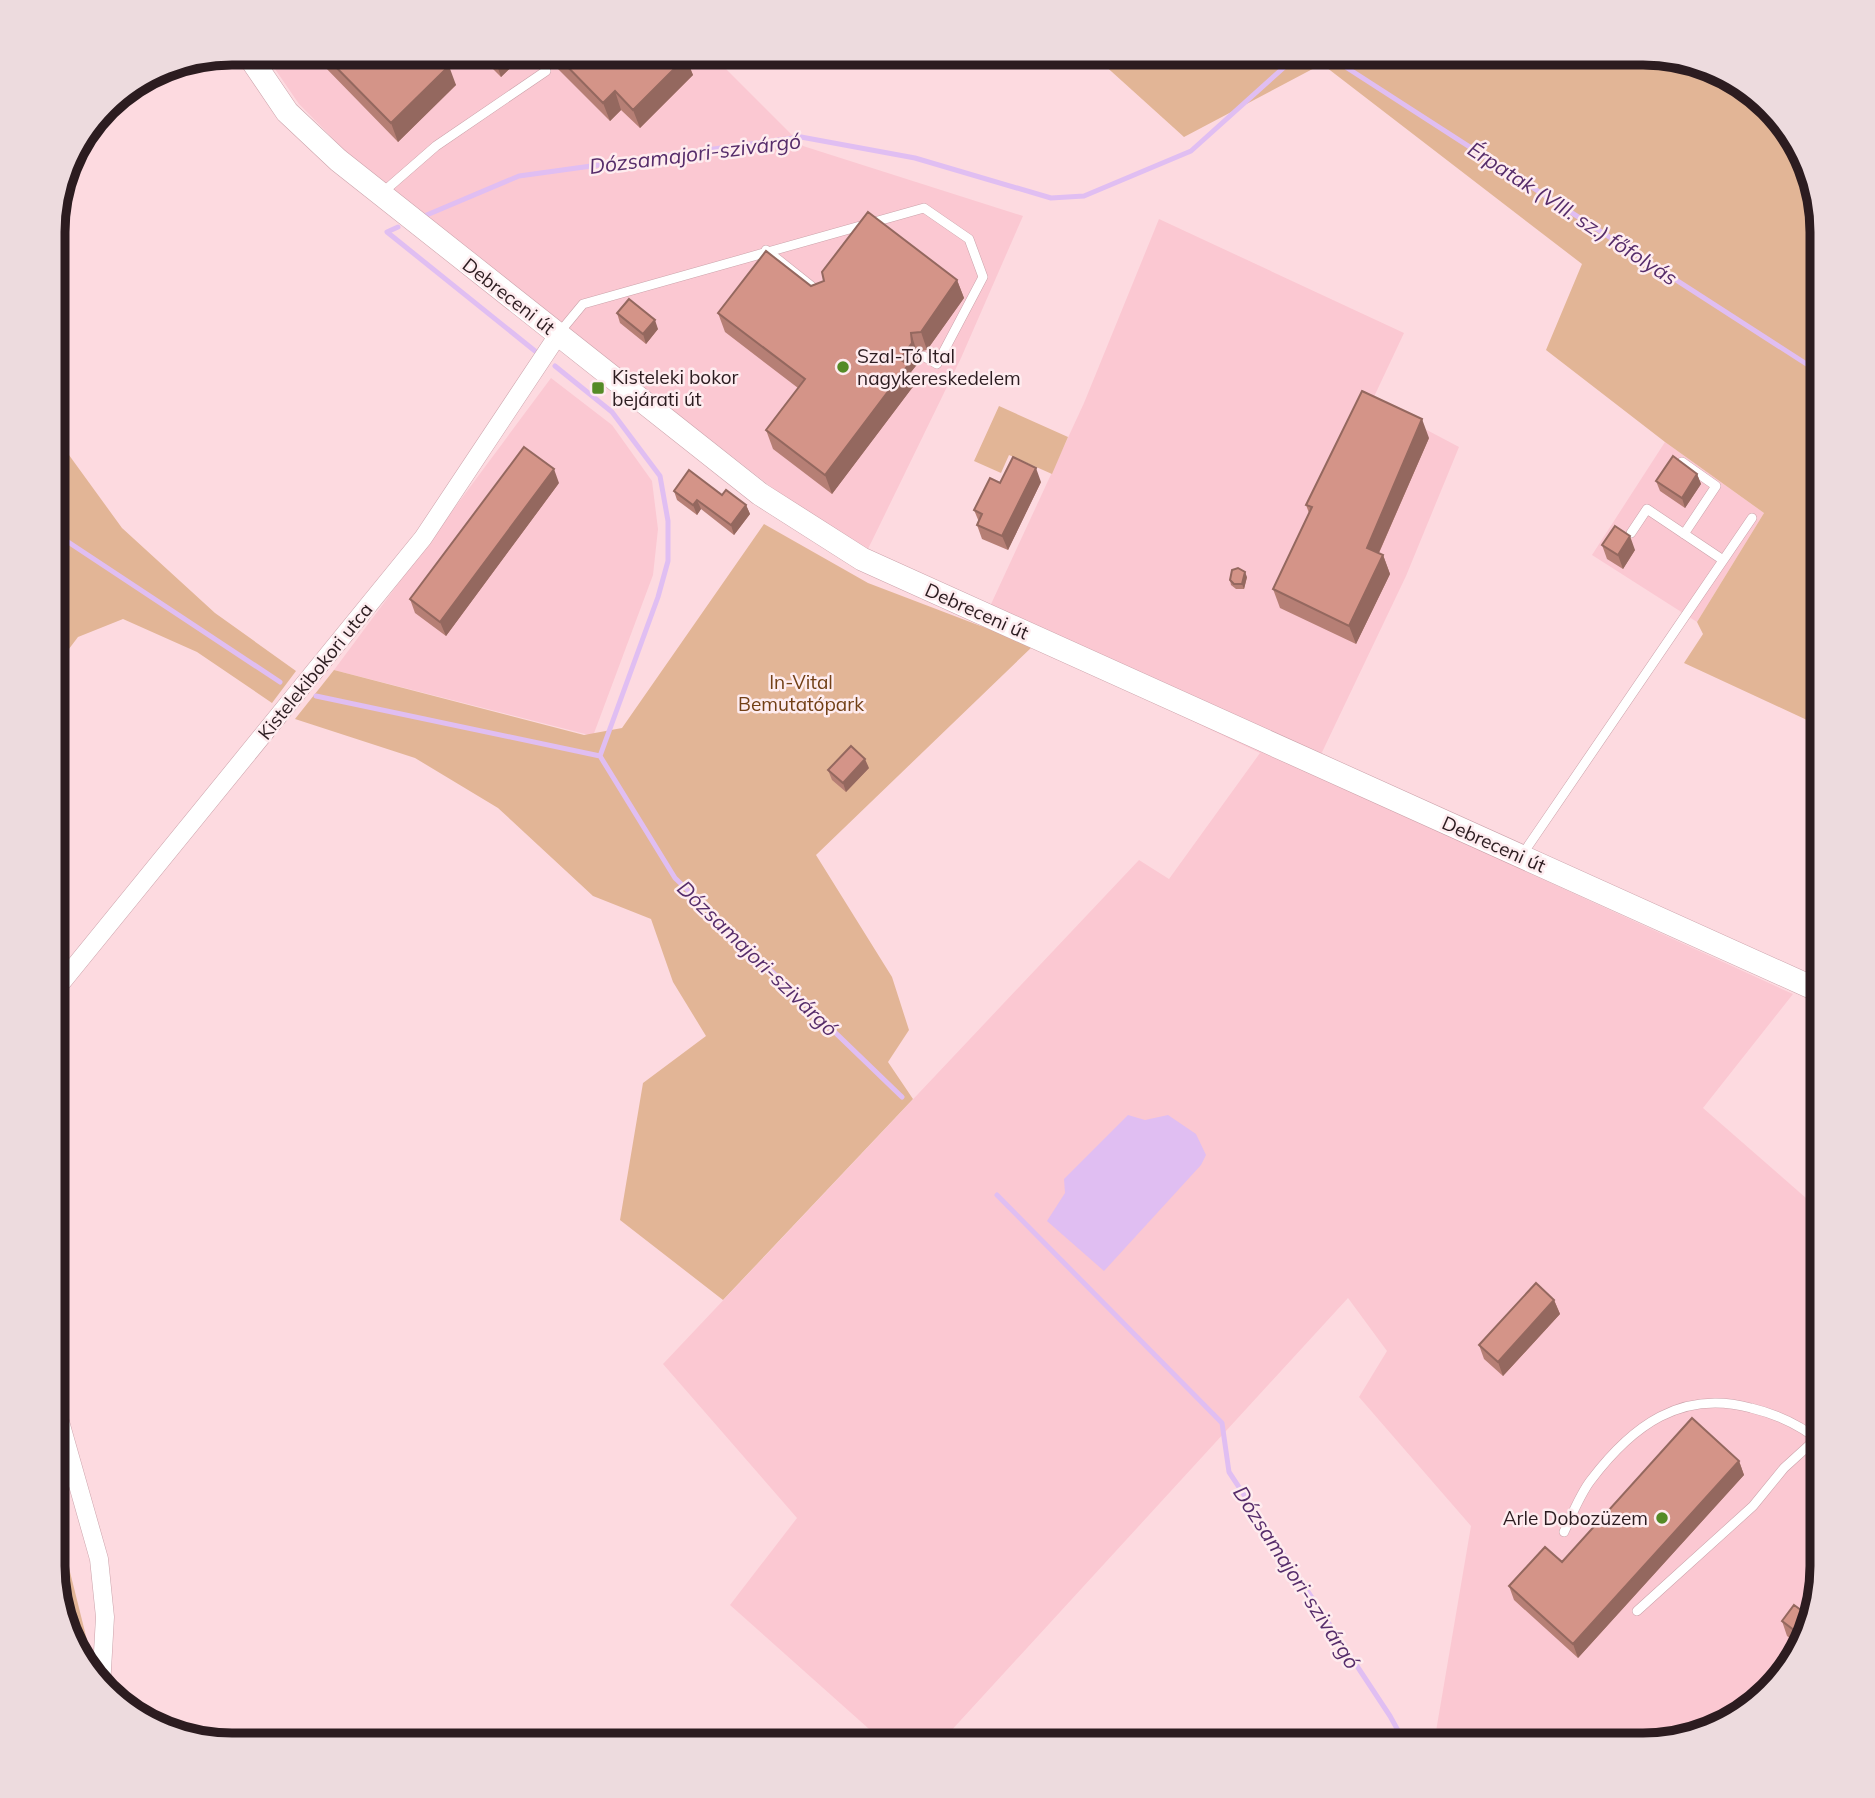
<svg xmlns="http://www.w3.org/2000/svg" width="1875" height="1798" font-family="Mulish,sans-serif">
  <rect width="100%" height="100%" fill="#fddae0"/>
  <path fill="#fbc8d2" d="M264 53H710L803 146 1023 216 961 358 868 549 779 493 364 170 299 104Z
    M1159 219 1404 333 1372 401 1459 447 1406 576 1315 767 1529 873 1793 994 1703 1108 1822 1212V1566L1809 1635 1762 1701 1712 1732 1644 1745 1434 1743 1471 1526 1359 1397 1387 1351 1348 1298 938 1745H887L730 1605 797 1518 663 1364 1139 860 1169 879 1260 753 1033 646 980 628 1084 403Z
    M551 378 612 425 652 481 658 529 653 575 593 736 334 670Z
    M1665 442 1764 513 1697 622 1592 555Z"/>
  <path fill="#e2b596" d="M1091 53H1655L1722 71 1778 113 1809 163 1822 231V727L1684 663 1703 634 1697 622 1764 513 1665 442 1546 350 1582 264 1322 64 1184 137Z
    M999 406 1068 437 1052 474 1009 455 1001 473 974 461Z
    M53 433 122 528 215 613 296 671 272 703 197 652 123 619 78 637 53 670Z
    M764 524 868 583 1033 646 816 855 892 977 909 1030 888 1062 913 1099 723 1300 620 1220 643 1083 706 1036 673 982 651 919 593 896 498 808 415 758 295 719 334 670 584 735 622 728Z
    M53 734 57 748 56 792H53Z
    M53 1504 89 1648 83 1661C51 1611 52 1561 53 1504Z"/>
  <path fill="#e0bef2" d="M1128 1115 1145 1120 1168 1115 1196 1134 1206 1155 1201 1165 1104 1271 1047 1221 1065 1193 1064 1179Z"/>
  <g fill="none" stroke-linecap="round" stroke-linejoin="round">
    <path stroke="#e0bef2" stroke-width="5" d="M1324 53 1822 374
      M422 217 519 176 801 137 915 158 1051 198 1084 196 1191 151 1300 53
      M398 227 387 232 535 351
      M555 366 612 412 660 476 668 521V561L658 597 600 756 675 878 902 1097
      M53 532 280 682
      M316 696 600 756
      M997 1195 1222 1423 1229 1472 1390 1716 1406 1745"/>
    <defs>
      <path id="service" d="M382 193 436 146 546 71
        M766 250 820 293
        M559 333 583 304 924 208 969 239 983 277 937 364 923 356
        M1682 462 1716 486 1684 534
        M1631 533 1647 509 1723 560
        M1522 855 1752 518
        M1564 1532C1572 1515 1580 1494 1591 1480 1632 1426 1681 1389 1751 1408 1776 1414 1802 1426 1822 1443
        M1637 1611 1753 1506 1784 1468 1817 1438"/>
      <path id="minor" d="M53 993 423 538 558 335
        M53 1397 99 1559 105 1617 101 1687"/>
      <path id="tertiary" d="M247 53 287 112 338 160 760 494 862 559 1822 992"/>
    </defs>
    <use href="#service" stroke="#cba2aa" stroke-width="10"/>
    <use href="#minor" stroke="#cba2aa" stroke-width="19"/>
    <use href="#tertiary" stroke="#cba2aa" stroke-width="24"/>
    <use href="#service" stroke="#fff" stroke-width="9"/>
    <use href="#minor" stroke="#fff" stroke-width="18"/>
    <use href="#tertiary" stroke="#fff" stroke-width="23"/>
  </g>
  <path fill="#b67f75" d="M318 53H436L456 85 398 142 322 64Z
    M477 53H526L501 77Z
    M542 53H682L693 75 640 128 621 110 610 121Z
    M957 280 964 298 927 350 917 352 919 362 911 372 915 384 832 494 773 449 766 430 798 388 725 332 718 313 811 286Z
    M617 313 658 329 646 344 620 323Z
    M1429 438 1379 553 1383 555 1390 574 1356 644 1280 608 1273 589 1309 513 1306 505Z
    M1697 474 1701 484 1685 508 1660 491 1656 481Z
    M1041 482 1008 550 982 539 977 525 979 522 974 510 1000 483Z
    M559 483 446 636 415 613 410 599Z
    M674 491 722 495 746 505 750 514 734 535 701 509 697 515 677 500Z
    M1602 545 1635 550 1623 569 1607 559Z
    M1247 577 1244 589H1236L1231 585 1230 580Z
    M869 768 846 792 832 780 828 770Z
    M1554 1300 1560 1314 1503 1376 1484 1359 1479 1345Z
    M1739 1461 1744 1475 1578 1658 1514 1600 1509 1586 1562 1562Z
    M1782 1621 1809 1635 1798 1644 1787 1636Z"/>
  <path fill="#94685f" d="M501 53H526L501 77 495 59Z
    M686 57 693 75 640 128 633 110Z
    M449 66 456 85 398 142 391 123Z
    M615 91 621 110 610 121 603 103Z
    M957 280 964 298 927 350 921 332Z
    M655 320 658 329 646 344 643 334Z
    M911 333 917 352 919 362 911 372 915 384 832 494 825 475 900 359Z
    M1422 419 1429 438 1373 566 1367 548Z
    M1036 468 1041 482 1008 550 1002 536Z
    M554 469 559 483 446 636 440 622Z
    M1697 474 1701 484 1685 508 1682 498Z
    M697 500 701 509 697 515 693 505Z
    M746 505 750 514 734 535 731 525Z
    M1630 536 1635 550 1623 569 1618 555Z
    M1383 555 1390 574 1356 644 1349 626Z
    M1245 572 1247 577 1244 589 1242 584Z
    M865 759 869 768 846 792 843 783Z
    M1554 1300 1560 1314 1503 1376 1498 1362Z
    M1739 1461 1744 1475 1578 1658 1573 1644Z"/>
  <path fill="#d49488" stroke="#94685f" stroke-width="2" d="M322 53H436L449 66 391 123Z
    M489 53H501L495 59Z
    M554 53H682L686 57 633 110 615 91 603 103Z
    M868 212 957 280 921 332 911 333 912 343 900 359 908 365 825 475 766 430 805 379 718 313 766 251 811 286 824 281 822 272Z
    M629 299 655 320 643 334 617 313Z
    M1362 391 1422 419 1367 548 1383 555 1349 626 1273 589 1312 507 1306 505Z
    M524 447 554 469 440 622 410 599Z
    M1673 456 1697 474 1682 498 1656 481Z
    M1013 457 1036 468 1002 536 977 525 982 514 974 510 990 478 1000 483Z
    M689 470 722 495 726 490 746 505 731 525 697 500 693 505 674 491Z
    M1615 526 1630 536 1618 555 1602 545Z
    M1238 568 1245 572 1242 584H1234L1230 580 1232 570Z
    M851 746 865 759 843 783 828 770Z
    M1536 1283 1554 1300 1498 1362 1479 1345Z
    M1692 1418 1739 1461 1573 1644 1509 1586 1545 1547 1562 1562Z
    M1794 1605 1812 1618 1809 1635 1762 1701 1750 1708 1803 1637 1782 1621Z"/>
  <g fill="#548b26" stroke="#feecef" stroke-width="2.5">
    <circle cx="843" cy="367" r="7"/>
    <rect x="591" y="381" width="14" height="14" rx="3.5"/>
    <circle cx="1662" cy="1518" r="7"/>
  </g>
  <g text-anchor="middle" dominant-baseline="central" stroke-width="5" stroke-linejoin="round" paint-order="stroke">
    <g font-size="19" fill="#2c1c20" stroke="#feecef">
      <text transform="translate(509 296) rotate(38)">Debreceni út</text>
      <text transform="translate(977 611) rotate(24)">Debreceni út</text>
      <text transform="translate(315 671) rotate(-51)">Kistelekibokori utca</text>
      <text transform="translate(1494 844) rotate(24)">Debreceni út</text>
    </g>
    <g font-size="19" fill="#2c1c20" stroke="#feecef" text-anchor="start">
      <text x="857" y="356">Szal-Tó Ital<tspan x="857" dy="22">nagykereskedelem</tspan></text>
      <text x="612" y="377">Kisteleki bokor<tspan x="612" dy="22">bejárati út</tspan></text>
      <text x="1648" y="1518" text-anchor="end">Arle Dobozüzem</text>
    </g>
    <g font-size="19" fill="#724016" stroke="#feecef">
      <text x="801" y="682">In-Vital<tspan x="801" dy="22">Bemutatópark</tspan></text>
    </g>
    <g font-size="21" font-style="italic" fill="#562c6a" stroke="#feecef">
      <text transform="translate(695 153) rotate(-7)">Dózsamajori-szivárgó</text>
      <text transform="translate(1573 213) rotate(33)">Érpatak (VIII. sz.) főfolyás</text>
      <text transform="translate(758 958) rotate(44)">Dózsamajori-szivárgó</text>
      <text transform="translate(1297 1577) rotate(57)">Dózsamajori-szivárgó</text>
    </g>
  </g>
  <path d="M0 0H1875V1798H0ZM232 65H1643A167 167 0 0 1 1810 232V1566A167 167 0 0 1 1643 1733H232A167 167 0 0 1 65 1566V232A167 167 0 0 1 232 65Z" fill="#eddbde" fill-rule="evenodd"/>
  <path fill="none" stroke="#2c1c20" stroke-width="9" d="M232 65H1643A167 167 0 0 1 1810 232V1566A167 167 0 0 1 1643 1733H232A167 167 0 0 1 65 1566V232A167 167 0 0 1 232 65Z"/>
</svg>
